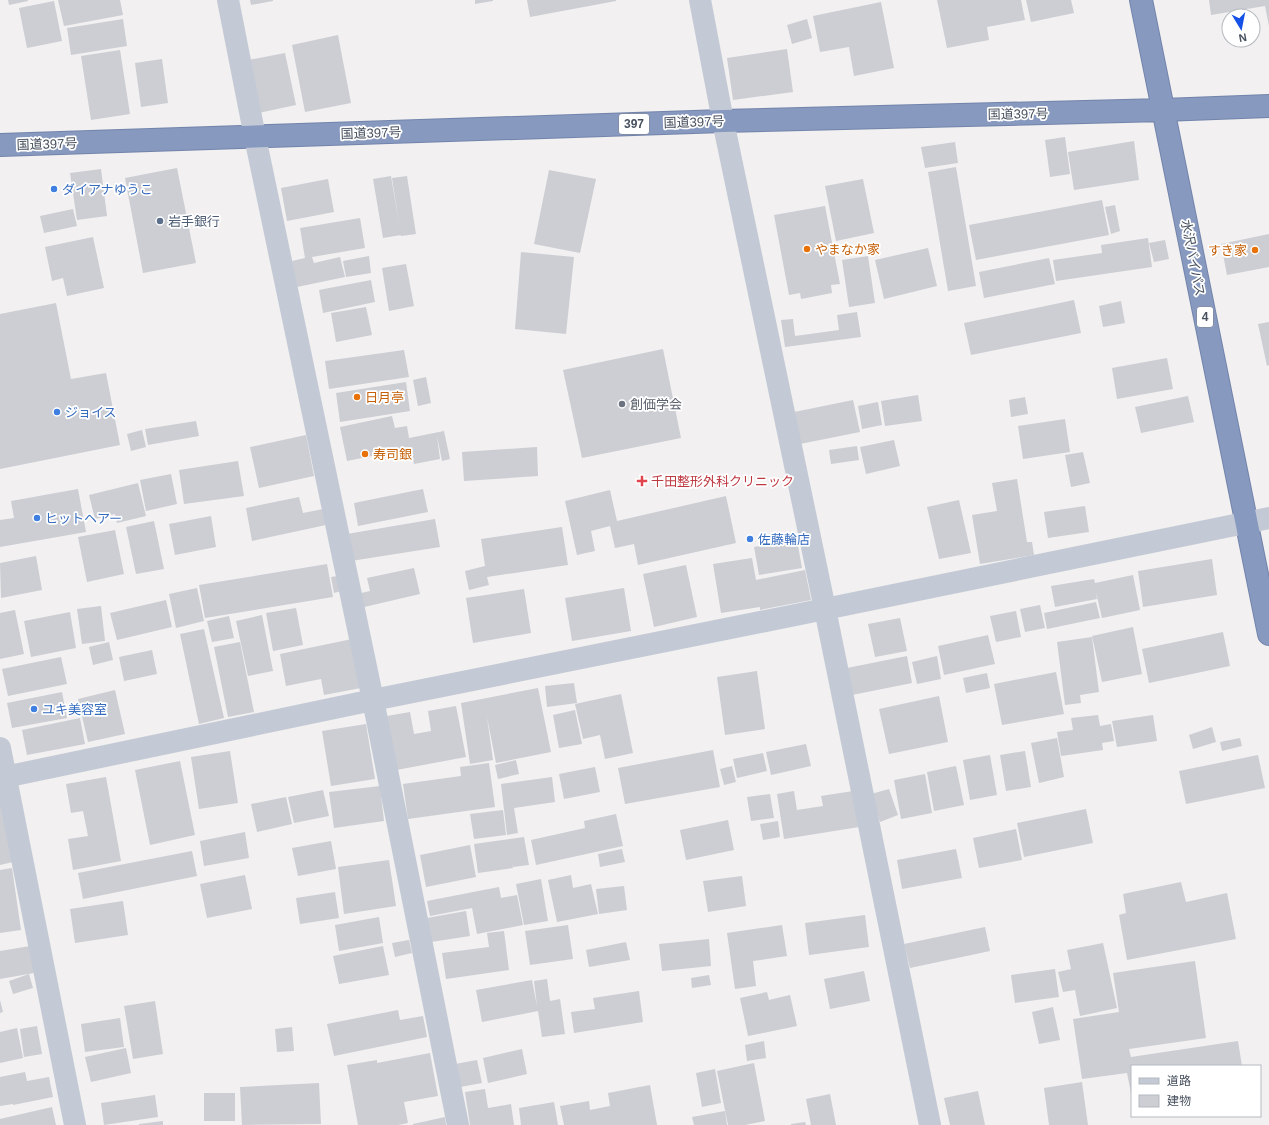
<svg xmlns="http://www.w3.org/2000/svg" width="1269" height="1125" font-family="Helvetica,'Noto Sans JP',sans-serif">
  <rect width="100%" height="100%" fill="#f2f0f0"/>
  <path fill="#ccced4" d="M8 0H28V1L9 5Z
    M58 0H120L123 15 64 26Z
    M250 0H273V1L251 5Z
    M475 0H493V1L475 4Z
    M527 0H616V1L530 17Z
    M937 0H1021L1025 20 987 27 989 40 947 48Z
    M1026 0H1071L1074 13 1031 22Z
    M1209 0H1269V26L1265 6 1211 15Z
    M54 1 62 41 27 48 19 8Z
    M881 2 894 68 854 76 849 47 820 52 813 16Z
    M123 19 127 46 71 55 67 28Z
    M807 19 812 38 792 44 787 25Z
    M338 35 351 103 305 112 292 45Z
    M787 49 793 92 733 100 727 58Z
    M120 50 130 114 91 120 81 56Z
    M285 53 296 105 254 114 243 61Z
    M162 59 168 103 141 107 135 63Z
    M1065 137 1070 174 1050 177 1045 140Z
    M1134 141 1139 180 1074 190 1068 152Z
    M955 142 958 163 925 168 921 147Z
    M956 167 976 286 948 291 928 172Z
    M177 168 196 263 143 273 125 178Z
    M101 169 107 216 77 220 70 173Z
    M549 170 596 179 580 253 534 244Z
    M391 176 401 235 383 238 373 179Z
    M407 176 416 234 401 236 392 178Z
    M328 179 334 212 287 221 281 188Z
    M863 179 874 233 836 241 825 186Z
    M1102 200 1109 235 976 260 969 225Z
    M1115 205 1120 231 1111 234 1105 207Z
    M825 206 840 284 831 285 832 293 801 299 800 293 789 295 774 215Z
    M73 209 77 226 44 233 40 216Z
    M360 218 365 248 312 257 314 263 340 257 345 277 297 287 292 261 305 258 300 228Z
    M1269 234V267L1227 275 1221 244Z
    M93 237 104 288 67 296 63 278 52 281 45 247Z
    M1148 238 1152 267 1056 281 1053 260 1102 253 1101 245Z
    M1165 240 1169 259 1154 262 1149 243Z
    M928 248 937 286 884 299 875 260Z
    M521 252 574 257 566 334 515 329Z
    M369 256 371 273 346 277 343 261Z
    M868 256 875 303 849 307 842 260Z
    M1049 258 1055 284 984 298 979 272Z
    M406 264 414 306 389 311 382 268Z
    M371 280 375 302 323 313 319 290Z
    M1074 300 1081 333 971 355 964 323Z
    M1121 301 1125 323 1103 327 1099 306Z
    M56 303 71 379 106 373 120 445 0 469V314Z
    M366 307 372 335 336 342 331 313Z
    M857 312 861 337 785 347 781 320 793 319 795 336 839 330 837 315Z
    M1269 322V365L1267 366 1258 324Z
    M663 349 681 438 582 458 563 370Z
    M404 350 409 377 329 389 325 361Z
    M1167 358 1173 389 1117 399 1112 368Z
    M426 377 431 403 418 406 413 380Z
    M406 382 410 411 340 422 336 393Z
    M918 395 922 421 885 426 881 401Z
    M1188 396 1194 422 1141 433 1135 407Z
    M1025 397 1028 414 1011 417 1009 400Z
    M853 400 860 432 800 444 794 412Z
    M878 402 882 425 862 429 858 406Z
    M392 416 395 428 407 426 409 438 444 431 450 459 442 461 437 436 440 459 414 464 411 448 347 461 340 427Z
    M1065 419 1070 452 1023 459 1018 426Z
    M196 421 199 436 148 445 145 429Z
    M142 430 146 447 131 451 127 434Z
    M306 435 314 476 259 488 250 447Z
    M894 440 900 466 866 474 860 447Z
    M857 446 859 460 831 464 829 450Z
    M537 447 538 476 464 481 462 452Z
    M1083 452 1090 483 1071 487 1065 455Z
    M238 461 244 496 184 504 179 470Z
    M171 474 177 504 146 511 140 480Z
    M1017 479 1027 542H1032L1034 555 980 564 972 515 997 511 992 483Z
    M138 483 146 516 117 523 115 514 95 519 89 495Z
    M78 489 86 532 0 547V520L14 518 11 501Z
    M423 489 428 512 358 526 354 503Z
    M610 490 617 521 726 496 736 543 638 565 634 544 615 548 610 526 591 531 595 551 577 555 565 501Z
    M299 497 303 513 323 509 326 525 252 541 246 508Z
    M959 500 971 553 939 559 927 507Z
    M1085 506 1089 532 1048 538 1044 512Z
    M211 516 216 547 175 555 169 524Z
    M435 519 440 547 351 561 347 534Z
    M154 521 164 569 136 574 126 527Z
    M562 527 568 565 487 577 489 585 469 590 465 571 485 566 481 539Z
    M115 530 124 574 87 582 78 537Z
    M797 540 802 568 759 575 754 547Z
    M36 556 42 590 1 598 0 563Z
    M752 558 756 580 805 570 811 600 760 610V607L721 613 713 564Z
    M1212 559 1217 595 1143 607 1138 571Z
    M327 564 333 597 205 618 199 585Z
    M686 565 697 617 654 627 643 574Z
    M414 568 420 594 360 608 357 594 370 591 367 578Z
    M1133 575 1140 610 1102 618 1096 592 1097 599 1055 607 1051 586 1094 579 1095 583Z
    M338 576 341 591 334 593 331 577Z
    M197 588 204 621 176 628 169 594Z
    M624 588 631 631 572 641 565 598Z
    M524 589 531 633 473 643 466 598Z
    M166 600 172 627 117 640 110 613Z
    M1096 602 1100 618 1047 629 1044 613Z
    M1040 605 1045 628 1025 632 1020 609Z
    M101 606 105 641 82 644 77 609Z
    M296 608 303 645 273 651 266 613Z
    M15 610 24 654 0 659V613Z
    M1016 611 1021 637 996 642 990 616Z
    M70 612 76 648 31 657 24 621Z
    M262 615 273 671 248 676 236 621Z
    M229 616 234 638 212 642 207 621Z
    M900 618 907 651 875 657 868 624Z
    M1133 627 1142 674 1102 682 1092 636Z
    M204 629 224 718 199 724 180 634Z
    M1223 632 1230 666 1149 683 1142 649Z
    M988 635 995 664 944 675 938 646Z
    M1092 637 1099 692 1080 695 1081 703 1065 705 1057 642Z
    M352 639 361 688 324 695 321 679 286 686 280 654Z
    M109 642 113 660 93 665 89 647Z
    M240 642 254 712 228 717 214 647Z
    M152 650 157 674 124 681 119 657Z
    M907 656 912 683 842 697 837 670Z
    M937 656 941 679 917 684 912 662Z
    M61 657 67 684 8 696 2 669Z
    M757 671 765 729 725 735 717 677Z
    M1056 672 1064 714 1002 725 994 684Z
    M987 673 990 688 966 693 963 678Z
    M574 683 577 703 547 707 545 686Z
    M538 688 551 752 496 763 487 717 493 760 470 764 461 703Z
    M115 690 125 734 88 742 78 699Z
    M62 692 67 718 12 728 7 703Z
    M621 694 633 753 605 759 600 735 583 739 575 704Z
    M939 696 948 742 889 754 879 709Z
    M456 706 466 757 391 771 381 717 410 712 414 734 431 731 428 711Z
    M575 710 582 744 559 748 553 715Z
    M1098 715 1100 726 1111 724 1114 741 1102 743 1103 750 1061 756 1057 732 1073 730 1071 718Z
    M1153 715 1157 741 1117 747 1112 721Z
    M80 718 85 744 27 755 22 730Z
    M366 724 375 779 331 786 322 731Z
    M1212 727 1216 742 1193 749 1189 735Z
    M1057 738 1064 777 1039 783 1031 743Z
    M1240 738 1242 746 1222 751 1220 742Z
    M806 744 811 766 771 775 766 752Z
    M713 750 720 787 625 804 618 768Z
    M230 751 238 803 199 809 191 757Z
    M1025 751 1031 787 1006 791 1000 755Z
    M763 753 767 771 737 778 733 759Z
    M990 755 997 795 970 800 963 760Z
    M1258 755 1265 788 1186 804 1179 771Z
    M516 760 519 774 498 779 495 765Z
    M180 761 195 835 150 845 135 770Z
    M489 763 495 807 408 819 403 784 461 776 460 767Z
    M732 766 736 782 724 785 720 769Z
    M956 766 964 805 934 811 927 772Z
    M595 767 600 792 564 799 559 774Z
    M925 774 932 813 901 819 894 780Z
    M106 777 121 861 73 870 68 839 88 836 83 811 71 813 66 784Z
    M552 777 555 802 514 808 518 833 507 835 501 784Z
    M380 786 384 821 334 828 329 792Z
    M889 789 898 815 880 822 871 794Z
    M323 790 329 816 294 823 288 797Z
    M794 791 797 810 823 806 821 796 853 791 859 827 784 839 777 794Z
    M770 794 774 818 751 821 747 797Z
    M286 797 292 824 257 832 251 804Z
    M0 801 13 862 0 865Z
    M1086 809 1093 843 1024 857 1017 823Z
    M503 810 506 835 474 839 470 814Z
    M616 814 623 846 536 865 531 840 585 828 584 821Z
    M728 820 734 850 686 860 680 830Z
    M778 821 780 837 763 840 760 824Z
    M1016 829 1022 860 979 868 973 838Z
    M245 832 249 858 204 866 200 841Z
    M524 837 529 865 513 867 511 859 513 868 478 873 474 844Z
    M331 841 336 869 298 876 292 848Z
    M470 845 476 877 426 887 420 855Z
    M622 849 625 862 600 867 598 854Z
    M956 849 962 878 902 889 897 860Z
    M192 851 197 876 83 899 78 873Z
    M389 860 396 906 344 914 338 867Z
    M12 868 21 930 0 933V870Z
    M245 875 252 909 207 918 200 884Z
    M571 875 573 888 591 884 598 914 557 922 548 880Z
    M742 876 746 906 708 912 703 881Z
    M541 879 548 921 524 925 516 884Z
    M1181 882 1186 902 1227 893 1236 939 1127 960 1119 915 1126 913 1123 894Z
    M624 886 627 910 599 914 596 889Z
    M499 887 501 898 517 895 523 925 477 934 472 908 430 916 427 901Z
    M335 892 339 918 300 924 296 898Z
    M123 901 128 935 75 943 70 909Z
    M466 911 470 936 431 942 427 918Z
    M865 915 869 947 809 955 805 923Z
    M379 917 383 943 339 951 335 925Z
    M568 925 573 959 530 965 525 931Z
    M782 925 787 956 753 961 756 986 735 989 727 933Z
    M985 927 990 951 910 968 904 944Z
    M504 931 509 970 446 979 442 953 489 947 487 933Z
    M709 939 711 966 662 971 659 944Z
    M409 940 412 953 395 957 392 943Z
    M626 942 630 960 589 967 586 950Z
    M1103 943 1117 1008 1080 1016 1075 990 1063 992 1058 972 1071 969 1067 950Z
    M30 946 34 973 0 979V951Z
    M383 946 389 975 339 984 333 956Z
    M1195 961 1206 1038 1129 1049 1131 1057 1238 1041 1242 1066H1132V1098L1127 1073 1082 1079 1073 1019 1119 1012 1113 973Z
    M1055 969 1059 997 1015 1003 1011 975Z
    M864 971 870 1001 830 1009 824 979Z
    M29 974 33 988 13 994 9 981Z
    M709 975 711 985 692 988 691 978Z
    M547 979 550 1001 560 999 565 1034 542 1037 538 1011 482 1022 476 990 532 980 537 1006 534 981Z
    M639 991 643 1022 574 1033 571 1012 595 1009 593 998Z
    M767 992 769 1000 790 995 797 1026 748 1036 740 998Z
    M0 1000 3 1012 0 1013Z
    M155 1001 163 1054 133 1059 124 1006Z
    M1053 1007 1060 1040 1039 1044 1032 1012Z
    M398 1010 400 1020 423 1016 427 1037 334 1056 327 1024Z
    M120 1018 124 1047 85 1052 81 1024Z
    M37 1026 42 1054 24 1057 20 1029Z
    M292 1027 294 1051 277 1052 275 1029Z
    M17 1028 23 1058 0 1063V1032Z
    M764 1041 766 1058 747 1061 745 1045Z
    M126 1048 131 1073 91 1082 85 1057Z
    M522 1049 527 1074 488 1083 483 1058Z
    M430 1053 438 1096 404 1102 408 1123 398 1125H358L347 1065 377 1060V1063Z
    M477 1060 482 1083 455 1088 450 1065Z
    M754 1063 765 1121 745 1125H728L717 1071Z
    M715 1069 721 1103 702 1107 696 1073Z
    M25 1072 27 1081 49 1077 53 1097 13 1105V1104L0 1106V1077Z
    M1082 1082 1088 1125H1049L1044 1088Z
    M319 1083 321 1124 242 1125 240 1087Z
    M650 1085 657 1125H564L560 1106 589 1101 590 1110 610 1106 608 1093Z
    M485 1089 488 1108 511 1104 514 1125H470L465 1092Z
    M978 1091 985 1125H950L944 1098Z
    M204 1093H235V1121H204Z
    M830 1094 836 1125H811L806 1099Z
    M155 1095 158 1117 104 1125 101 1103Z
    M554 1102 558 1125H521L519 1108Z
    M52 1107 56 1125H0V1119Z
    M725 1111 727 1125H694L692 1117Z
    M445 1117 446 1125H413V1124Z
    M163 1121V1125H139V1124Z
    M805 1122 806 1125H791V1124Z"/>
  <g fill="none" stroke-linecap="round" stroke-linejoin="round">
    <defs>
      <path id="highway" d="M1141 0 1269 634
        M0 145 723 121 1163 110 1269 106"/>
    </defs>
    <use href="#highway" stroke="#7284ab" stroke-width="24"/>
    <path stroke="#c3cad5" stroke-width="22" d="M228 0 255 137 373 700 458 1125
      M700 0 723 121 825 609 930 1125
      M0 748 75 1125
      M0 778 373 700 825 609 1269 518"/>
    <use href="#highway" stroke="#8799bf" stroke-width="22"/>
  </g>
  <g fill="#3f7fe0" stroke="#fff" stroke-width="1.5">
    <circle cx="54" cy="189" r="4"/>
    <circle cx="57" cy="412" r="4"/>
    <circle cx="37" cy="518" r="4"/>
    <circle cx="750" cy="539" r="4"/>
    <circle cx="34" cy="709" r="4"/>
  </g>
  <circle fill="#5c6f8a" stroke="#fff" stroke-width="1.5" cx="160" cy="221" r="4"/>
  <g fill="#e8710a" stroke="#fff" stroke-width="1.5">
    <circle cx="807" cy="249" r="4"/>
    <circle cx="1255" cy="250" r="4"/>
    <circle cx="357" cy="397" r="4"/>
    <circle cx="365" cy="454" r="4"/>
  </g>
  <circle fill="#6b7280" stroke="#fff" stroke-width="1.5" cx="622" cy="404" r="4"/>
  <path fill="#e0444e" stroke="#fff" stroke-width="1.5" d="M640 475h4v4h4v4h-4v4h-4v-4h-4v-4h4z"/>
  <g text-anchor="middle" dominant-baseline="central" stroke-width="3.5" stroke-linejoin="round" paint-order="stroke">
    <g fill="#fff" stroke="#7e848e" stroke-width="1">
      <rect x="619" y="114" width="30" height="20" rx="3"/>
      <rect x="1197" y="307" width="16" height="20" rx="3"/>
    </g>
    <g font-size="12" font-weight="bold" fill="#47505e">
      <text x="634" y="124">397</text>
      <text x="1205" y="317">4</text>
    </g>
    <g font-size="13" fill="#47505e" stroke="#fff">
      <text transform="translate(1018 114) rotate(-1)">国道397号</text>
      <text transform="translate(694 122) rotate(-2)">国道397号</text>
      <text transform="translate(371 133) rotate(-2)">国道397号</text>
      <text transform="translate(47 144) rotate(-2)">国道397号</text>
      <text transform="translate(1193 258) rotate(79)">水沢バイパス</text>
    </g>
    <g font-size="13" fill="#366cbe" stroke="#fff" text-anchor="start">
      <text x="62" y="189">ダイアナゆうこ</text>
      <text x="65" y="412">ジョイス</text>
      <text x="45" y="518">ヒットヘアー</text>
      <text x="758" y="539">佐藤輪店</text>
      <text x="42" y="709">ユキ美容室</text>
    </g>
    <g font-size="13" fill="#4e5e75" stroke="#fff" text-anchor="start">
      <text x="168" y="221">岩手銀行</text>
    </g>
    <g font-size="13" fill="#c56008" stroke="#fff" text-anchor="start">
      <text x="815" y="249">やまなか家</text>
      <text x="1247" y="250" text-anchor="end">すき家</text>
      <text x="365" y="397">日月亭</text>
      <text x="373" y="454">寿司銀</text>
    </g>
    <g font-size="13" fill="#5b616d" stroke="#fff" text-anchor="start">
      <text x="630" y="404">創価学会</text>
    </g>
    <g font-size="13" fill="#be3a42" stroke="#fff" text-anchor="start">
      <text x="651" y="481">千田整形外科クリニック</text>
    </g>
  </g>
  <rect x="1131" y="1065" width="130" height="52" fill="#ffffff" stroke="#b5b9bf"/>
  <rect x="1139" y="1078" width="20" height="6" fill="#c3cad5" stroke="#b5b9bf"/>
  <text x="1167" y="1085" font-size="12" fill="#47505e">道路</text>
  <rect x="1139" y="1095" width="20" height="12" fill="#ccced4" stroke="#b5b9bf"/>
  <text x="1167" y="1105" font-size="12" fill="#47505e">建物</text>
  <g transform="translate(1241 28) rotate(170)"><circle r="19" fill="#ffffff" stroke="#b5b9bf"/>
  <path d="M0-3L7 15L0 10L-7 15Z" fill="#1550e7"/>
  <text y="-6" font-size="11" font-weight="bold" text-anchor="middle" fill="#47505e">N</text>
  </g>
</svg>
